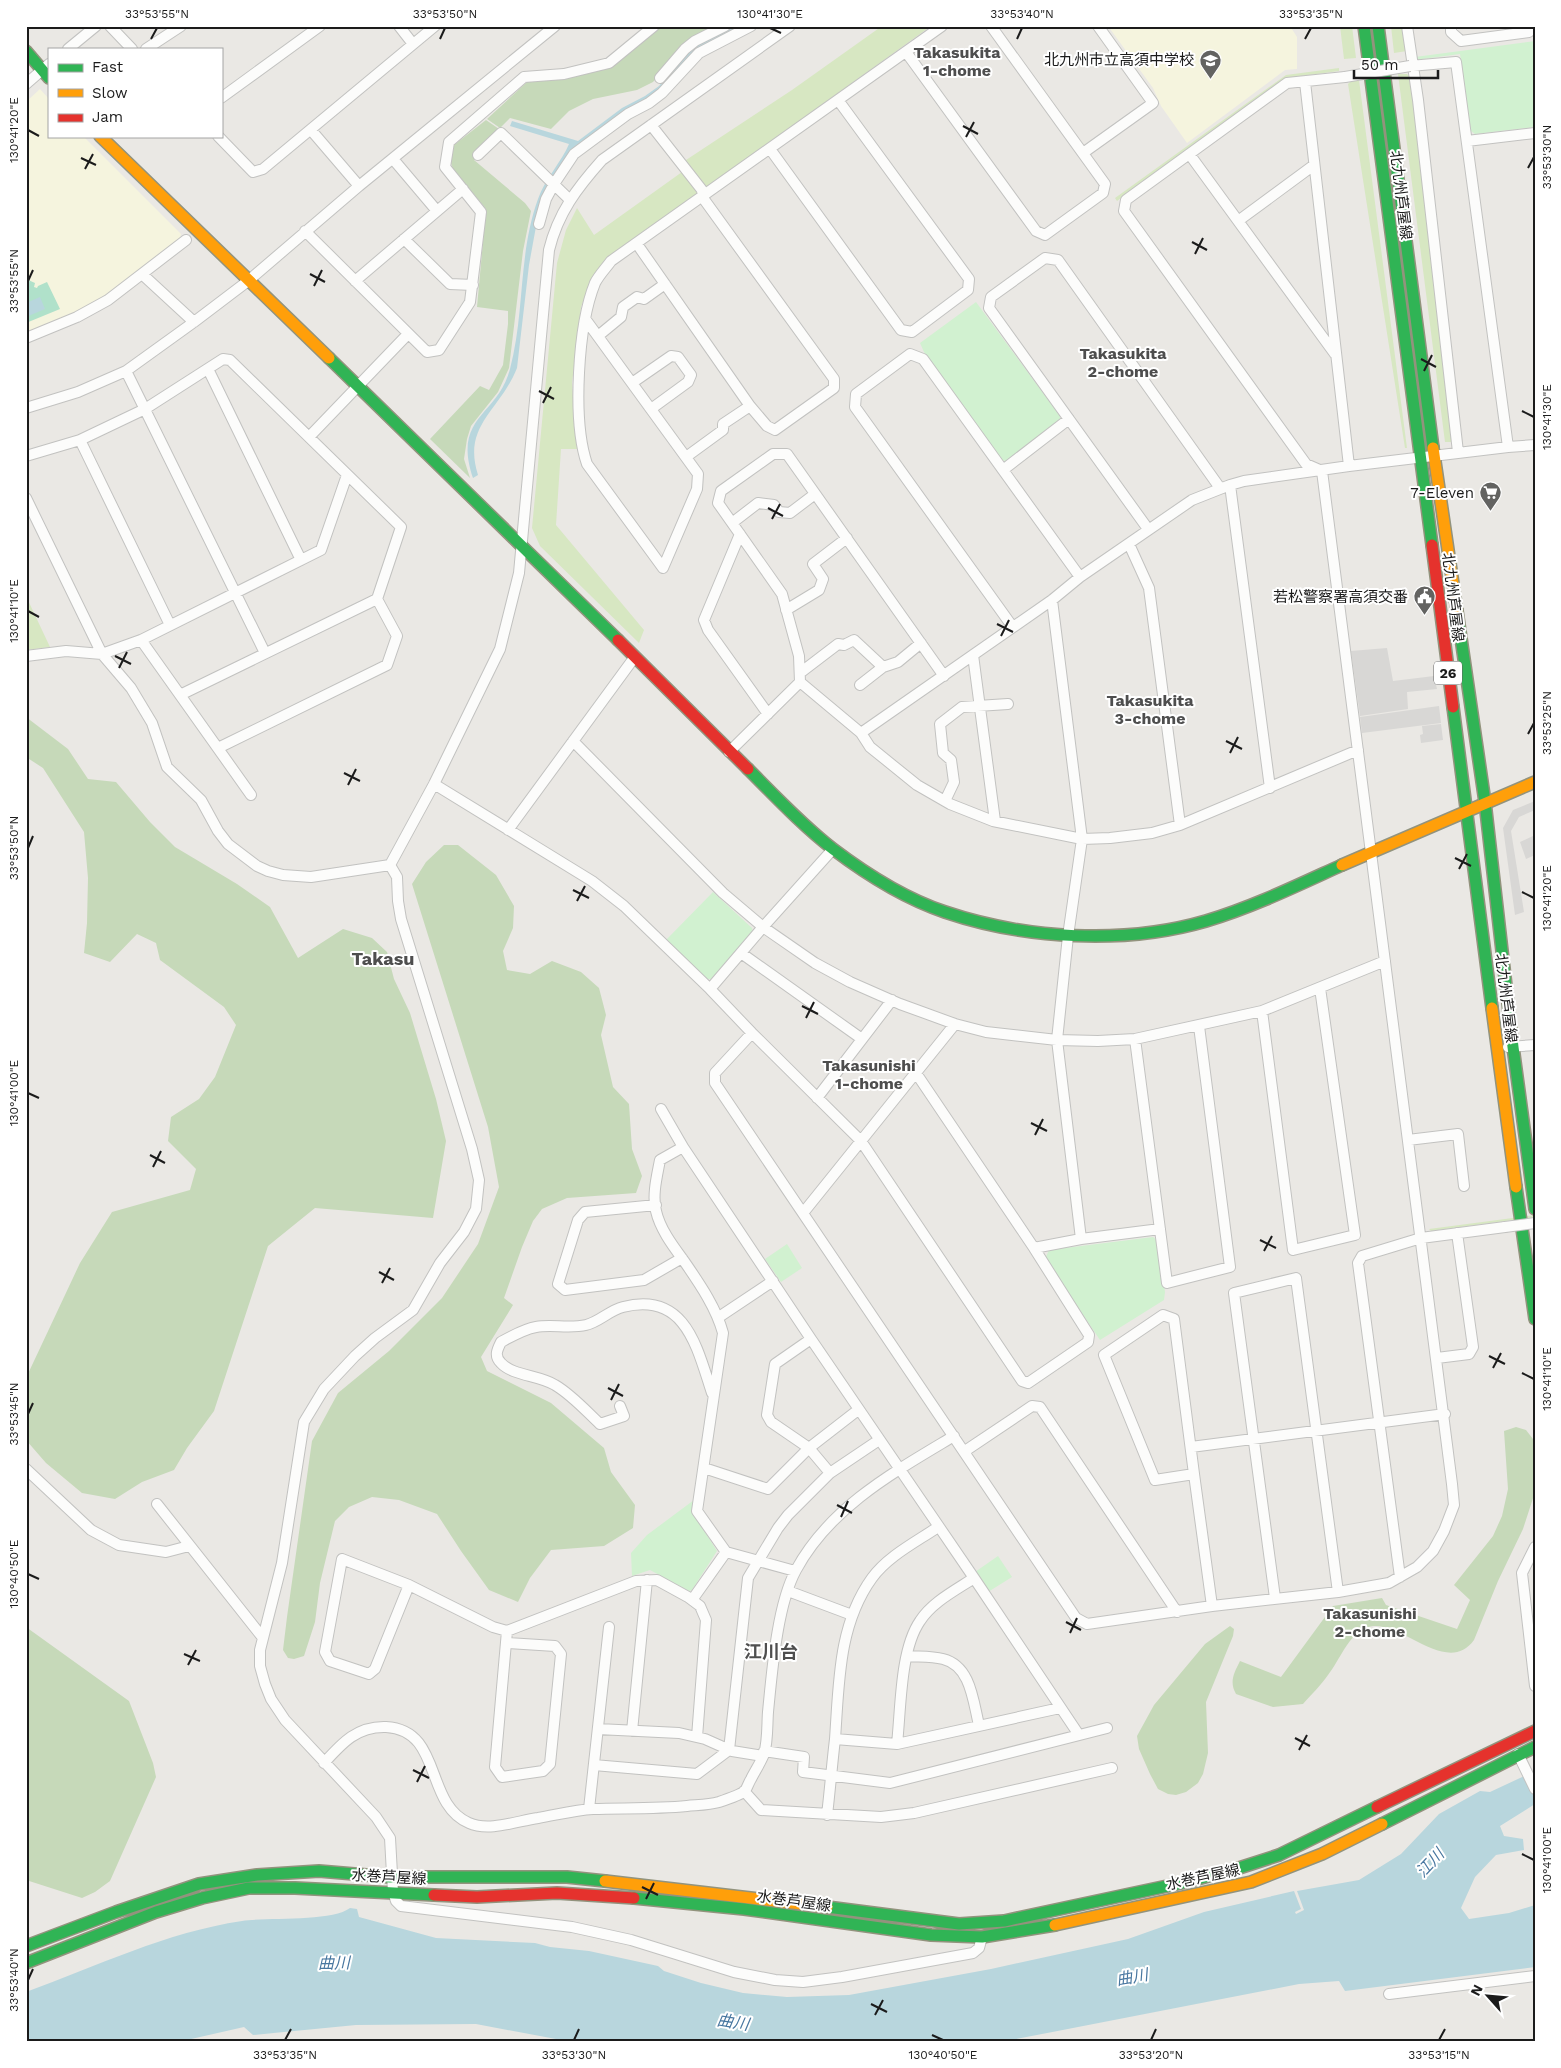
<svg xmlns="http://www.w3.org/2000/svg" width="1561" height="2068" font-family="'Work Sans','Noto Sans JP',sans-serif">
  <rect width="100%" height="100%" fill="#eae8e4"/>
  <path fill="#f5f4de" d="M1108 26H1290L1297 37V69L1285 70 1187 143 1161 106 1153 88Z
    M40 89 49 99V136H83L181 234 179 242 133 278 84 308 26 334V102Z"/>
  <path fill="#d8d7d5" d="M1387 648 1393 681 1434 676 1437 689 1407 692 1408 709 1360 716 1351 651Z
    M1439 706 1441 723 1362 733 1360 717Z
    M1441 724 1443 740 1421 743 1420 735 1423 734 1422 726Z
    M1535 801V810L1519 817 1511 831 1524 912 1515 915 1503 828 1513 810Z
    M1535 835V855L1526 859 1520 842Z"/>
  <path fill="#d7e7c2" d="M882 26H931L704 190 683 162 792 90Z
    M1340 26H1352L1356 58 1344 59Z
    M1391 26H1404L1407 51 1394 53Z
    M1339 68V71L1287 78 1117 201 1115 198 1286 75Z
    M1398 74H1407L1411 78 1452 442H1445Z
    M1352 80H1359L1407 448H1405L1348 84Z
    M682 172 699 194 605 261 591 280 581 307 572 383 577 449H561L556 525 644 630 639 643 540 546 532 528 557 263 566 230 577 208 594 235Z
    M26 596 50 647 26 650Z
    M1535 1215V1217L1431 1231 1429 1229Z"/>
  <path fill="#c6d9b9" d="M662 26H716L684 46 653 82 637 90 593 99 569 111 551 129 510 118 500 128 487 119 527 82 566 79 613 66Z
    M486 120 499 129 476 154 474 160 525 203 531 211 523 251 509 368 498 392 471 426 467 439 464 459 470 478 430 439 480 386 489 390 503 365 508 324V311L477 307 486 209 453 169 451 163 454 145Z
    M26 717 68 749 88 779 116 782 150 822 175 847 237 884 270 907 298 958 343 929 372 938 387 952 394 979 410 1013 436 1099 446 1141 433 1218 315 1208 268 1246 214 1411 187 1448 174 1470 142 1482 115 1499 82 1493 46 1463 26 1440V1378L80 1263 112 1212 190 1190 196 1169 168 1141 171 1117 199 1099 215 1077 236 1025 224 1007 160 960 156 943 137 934 110 962 84 953 87 923 88 878 84 832 43 768 26 757Z
    M444 845H458L496 875 514 906 513 928 503 951 507 970 530 974 552 961 581 972 599 988 606 1015 601 1035 613 1087 629 1104 632 1149 642 1176 636 1193 567 1198 542 1209 533 1221 522 1247 504 1298 513 1305 481 1357 487 1371 551 1403 604 1448 611 1472 635 1505 633 1528 604 1546 551 1550 530 1578 518 1602 489 1590 461 1551 437 1514 399 1500 372 1497 349 1507 335 1521 320 1583 315 1622 304 1656 294 1659 288 1658 283 1650 287 1617 312 1441 338 1393 389 1351 442 1298 478 1244 499 1187 488 1127 412 884 426 862Z
    M1516 1427 1526 1430 1533 1439 1535 1492 1523 1529 1498 1581 1474 1640C1446 1679 1396 1614 1366 1628 1348 1635 1340 1660 1328 1675 1321 1685 1311 1695 1303 1704L1273 1707 1236 1694C1229 1682 1234 1673 1240 1661L1281 1677 1333 1606 1382 1598 1386 1605 1457 1629 1470 1600 1454 1585 1493 1536 1502 1516 1508 1489 1504 1431Z
    M1230 1626 1234 1629 1233 1636 1206 1702 1208 1753 1203 1774 1198 1783 1186 1792 1176 1795 1168 1794 1158 1789 1150 1774 1139 1749 1137 1736 1154 1705 1205 1644Z
    M26 1627 129 1701 153 1763 156 1777 110 1881 95 1892 82 1898 26 1880Z"/>
  <path fill="#d1f1d0" d="M1535 41V127L1475 134 1471 131 1460 54 1415 60V57Z
    M976 302 1060 416V423L1008 462 1002 460 924 352 920 343Z
    M713 892 752 928 753 933 711 979H704L666 940Z
    M1153 1237 1158 1241 1165 1292 1164 1300 1100 1340 1045 1259 1049 1250Z
    M787 1244 802 1268 781 1282 765 1259Z
    M694 1500 693 1513 717 1551 692 1590 689 1591 650 1570 632 1576 631 1553 647 1535Z
    M998 1556 1012 1577 988 1592 975 1572Z"/>
  <path fill="#b0e1ca" d="M26 279 35 283 34 287 37 288 38 286 47 282 60 309 26 323Z"/>
  <path fill="#b8d6dd" d="M735 26H745L711 42 648 99 577 146 537 221 529 265 517 368C500 411 462 425 478 475L473 478C452 416 498 416 510 369 525 313 518 254 538 199 545 179 562 161 569 144L510 126 512 121 578 141 622 108 645 96 659 86 688 52 697 44Z
    M40 297 45 309 26 317V303Z
    M1535 1771V1804L1500 1826 1504 1836 1523 1839 1524 1850 1496 1855 1475 1877 1461 1908 1469 1919 1509 1913 1535 1905V1967L1345 1991 1339 1981 1299 1984 1001 2042H572L476 2024 356 2025 253 2035 244 2027 178 2042H26V1992C97 1966 167 1932 242 1921 269 1917 332 1922 350 1908L357 1909 359 1917 436 1938 535 1943 550 1947 589 1951 658 1966 664 1971 701 1983 743 1993 787 1997 849 1995 991 1969 1128 1939 1204 1912 1294 1891 1301 1909 1295 1912 1296 1914 1304 1910 1297 1891 1359 1880 1401 1854 1439 1814 1480 1791 1490 1792Z"/>
  <g fill="none" stroke-linecap="round" stroke-linejoin="round">
    <defs>
      <path id="street" d="M110 26 132 49
        M399 26 413 44
        M1407 26 1418 100 1458 452
        M1451 26V32L1461 41 1529 32 1533 26
        M68 49 96 26
        M146 49 181 26
        M906 52 1036 231 1045 235 1103 193 1105 184 991 26
        M1410 66 1456 62 1508 447
        M660 78 685 49 695 41 725 26
        M1305 82 1349 466
        M26 84 49 64
        M221 98 320 26
        M311 130 359 186
        M218 136 253 172 263 169 435 26
        M1467 141 1535 133
        M770 149 901 330 912 332 968 290 969 279 838 100
        M1083 153 1153 103 1098 26
        M478 155 501 133 570 200
        M1190 155 1335 354
        M393 159 437 211
        M1238 221 1314 165
        M539 224 546 199 554 184 574 154 628 114 649 103 662 93 699 53 751 26
        M305 231 427 352 439 350 470 302 481 212 445 167 449 142 524 77 564 74 609 63 654 26
        M404 239 450 284 473 285
        M637 244 750 406 767 426 775 430 834 388V379L703 198 702 190 651 125
        M143 275 194 322
        M355 281 463 189
        M586 320 698 474 697 489 663 568 587 464C572 420 578 325 595 283 599 275 606 268 611 261L942 26
        M598 336 621 317 623 307 637 297 644 299 665 284
        M26 338 77 317 108 300 186 240
        M208 369 301 560
        M126 371 265 653
        M632 383 671 356 678 357 691 375 688 382 651 409
        M26 408 78 392 126 371 194 322 248 281 359 186 555 26
        M309 437 408 334
        M80 440 170 625
        M26 456 80 440 145 409 223 359 230 360 401 527 377 599 397 636 387 665 218 748
        M686 457 723 430V424L750 406
        M1003 470 1069 419
        M1322 471 1306 464 1124 211 1126 200 1287 83 1345 77
        M1230 485 1270 788
        M26 498 102 654 131 688 152 723 167 767 201 800 218 831 228 844 257 866 268 871 283 875 311 877 390 865
        M732 523 758 503 774 505 779 512 790 513 815 494
        M1148 529 989 308 991 297 1045 258 1058 260 1220 488
        M740 534 704 620 708 630 768 714
        M1129 544 1149 588 1180 825
        M1052 600 1082 839 1068 936 1057 1040 1081 1239
        M786 610 819 590 823 579 813 564 847 538
        M1012 626 855 407 856 394 910 354 923 359 1080 577
        M141 640 251 795
        M973 655 995 821
        M26 656 66 651 102 654 141 640 321 550 347 475
        M800 673 838 644 844 645 854 640 883 667 898 662 921 643
        M800 682 861 733 870 747 917 785 950 804 993 821 1082 839 1110 838 1152 833 1180 825 1358 750
        M860 685 883 667
        M180 695 377 599
        M861 733 1052 600 1080 577 1192 500 1230 485 1244 481 1349 466 1508 447 1535 445
        M573 741 723 893 763 927 815 963 850 982 900 1004 955 1024 986 1032 1057 1040 1098 1041 1135 1039 1262 1011 1385 961
        M729 752 800 682 799 656 782 594 718 503 721 491 773 454H787L944 676
        M434 784 592 881 624 906 710 989 752 1033 861 1141 1022 1381 1028 1383 1088 1342 1089 1335 1034 1248 916 1073
        M945 801 954 782 951 760 943 753 940 724 962 707 1008 704
        M508 830 634 658
        M390 865 397 877 398 901 401 919 472 1149 479 1180 476 1209 464 1232 440 1263 413 1310 375 1338 355 1356 324 1389 304 1422 282 1563 260 1650V1666L265 1684 271 1699 285 1720 376 1817 390 1838 393 1892 396 1901 401 1906 572 1927 631 1940 734 1972 775 1980 803 1982 842 1977 973 1953 979 1948 982 1937
        M390 865 434 784 500 649 519 573 549 250C558 213 577 188 602 160L790 26
        M741 953 862 1039
        M710 989 763 927 833 849
        M1262 1011 1293 1250 1355 1235 1320 988
        M752 1033 715 1073V1083L1076 1618 1087 1624 1212 1606 1338 1592 1389 1583 1417 1567 1433 1551 1444 1531 1454 1505 1452 1484 1322 471
        M1135 1039 1167 1283 1230 1267 1199 1026
        M1508 1047 1535 1045
        M817 1098 892 1000
        M661 1109 683 1147 811 1339 974 1578 1079 1735
        M1408 1140 1458 1134 1464 1186
        M683 1147 660 1160C657 1176 652 1195 656 1211 660 1229 673 1246 684 1261 699 1283 716 1307 723 1333L697 1511 726 1552 795 1571
        M656 1205 585 1212 578 1220 558 1284 565 1290 644 1280 682 1258
        M803 1213 955 1024
        M1034 1248 1081 1239 1160 1229
        M1163 1315 1174 1319 1194 1474 1155 1480 1104 1355Z
        M719 1317 773 1281
        M811 1339 775 1364 767 1415 771 1422 809 1448 830 1473
        M1437 1358 1469 1354 1473 1347 1457 1233
        M620 1406 624 1416 600 1424C586 1411 572 1395 555 1385 539 1375 513 1376 501 1363 494 1356 497 1350 501 1342 512 1336 524 1329 536 1327 552 1324 569 1329 586 1325 599 1322 610 1310 623 1307 686 1291 697 1348 712 1393
        M1191 1447 1445 1414
        M965 1451 1032 1406 1040 1407 1177 1612
        M704 1468 768 1489 809 1448 858 1410
        M26 1469 91 1530 119 1545 166 1552 189 1546
        M1194 1474 1212 1606
        M157 1504 263 1638
        M1535 1547 1522 1573 1535 1686
        M1400 1577 1358 1263 1362 1256 1421 1238 1505 1227
        M409 1585 375 1669 369 1674 330 1661 325 1652 342 1559 409 1585 493 1627 507 1631 636 1581 657 1580 688 1597 700 1606 706 1620 697 1737
        M788 1591 852 1615
        M1275 1598 1234 1293 1296 1278 1338 1592
        M692 1600 726 1552
        M507 1643 555 1646 561 1654 550 1764 543 1771 502 1777 495 1767 507 1631
        M907 1656C918 1657 931 1656 943 1659 971 1666 973 1701 979 1725
        M598 1729 679 1733 705 1739 732 1751 763 1756
        M632 1731 647 1580
        M835 1739 897 1744 1060 1708
        M897 1744C901 1708 900 1650 920 1621 932 1602 956 1590 974 1578
        M764 1751 804 1757 803 1772 890 1783 1107 1728
        M1518 1754 1535 1789
        M324 1763C342 1743 357 1726 386 1727 443 1730 424 1804 469 1823 489 1832 517 1821 538 1818 556 1815 575 1810 593 1809 624 1808 656 1809 687 1806 697 1805 709 1805 719 1802 725 1800 740 1795 745 1791 747 1788 749 1782 751 1779 755 1771 761 1762 764 1754 768 1741 767 1725 768 1712 772 1672 777 1605 796 1570 830 1507 894 1472 954 1436
        M594 1765 697 1774 729 1750 748 1578 778 1528 788 1515 830 1473 879 1440
        M744 1791 761 1810 881 1817 914 1813 1112 1768
        M589 1809 609 1627
        M827 1815C830 1790 832 1764 835 1739 839 1684 838 1625 872 1578 888 1556 916 1542 938 1527
        M1389 1994 1535 1976"/>
      <path id="fast" d="M1364 26 1432 545
        M1378 26 1433 448
        M26 51 49 78
        M329 358 618 640
        M1457 611 1485 802 1513 1047 1535 1209
        M1453 707 1492 1008
        M748 769C775 796 802 825 833 849 866 874 906 899 945 912 1025 939 1124 945 1206 921 1253 907 1298 885 1342 865
        M1516 1187 1535 1319
        M1382 1824 1535 1747
        M634 1898 744 1909 931 1935 982 1937 1055 1925
        M827 1907 959 1924 1004 1921 1186 1882 1239 1868 1279 1855 1377 1807
        M26 1946 116 1912 199 1884 257 1875 319 1871 390 1877H567L605 1881
        M26 1963 156 1912 202 1898 249 1888H295L434 1895"/>
      <path id="slow" d="M100 136 329 358
        M1433 448 1457 611
        M1342 865 1535 782
        M1492 1008 1516 1187
        M605 1881 827 1907
        M1055 1925 1251 1882 1322 1854 1382 1824"/>
      <path id="jam" d="M1432 545 1453 707
        M618 640 748 769
        M1377 1807 1535 1731
        M434 1895 477 1897 557 1893 634 1898"/>
    </defs>
    <use href="#street" stroke="#c2c2c0" stroke-width="12"/>
    <use href="#fast" stroke="#92937d" stroke-width="14"/>
    <use href="#slow" stroke="#92937d" stroke-width="14"/>
    <use href="#jam" stroke="#92937d" stroke-width="14"/>
    <use href="#street" stroke="#fcfcfb" stroke-width="10"/>
    <use href="#fast" stroke="#30b455" stroke-width="11"/>
    <use href="#slow" stroke="#ff9f0a" stroke-width="11"/>
    <use href="#jam" stroke="#e5322d" stroke-width="11"/>
    <defs>
      <path id="street-bridge" d="M1345 77 1410 66
        M1505 1227 1535 1223"/>
    </defs>
    <use href="#street-bridge" stroke="#c2c2c0" stroke-width="12" stroke-linecap="butt"/>
    <use href="#street-bridge" stroke="#fcfcfb" stroke-width="10"/>
  </g>
  <path fill="none" stroke="#1b1b1b" stroke-width="2" d="M770 28 781 33M151 39 157 28M440 39 445 28M1017 39 1022 28M1305 39 1311 28M963 126 978 134M28 130 39 136M966 137 974 122M81 158 96 165M1528 168 1534 157M85 169 93 154M1192 242 1207 250M1195 254 1203 238M310 274 325 282M28 281 33 270M314 286 322 270M1421 359 1436 367M1424 371 1432 355M539 391 554 399M543 403 551 387M1522 411 1534 417M768 508 783 516M772 519 780 504M28 611 39 617M997 624 1013 632M1001 636 1009 620M115 656 131 664M119 668 127 652M1528 734 1534 723M1226 741 1242 749M1230 753 1238 737M344 773 360 781M348 785 356 769M28 848 33 836M1455 858 1471 866M1459 869 1467 854M573 890 589 898M1522 892 1534 898M577 901 585 886M802 1006 818 1014M806 1018 814 1002M28 1093 39 1098M1031 1123 1047 1131M1035 1135 1043 1119M150 1155 165 1163M153 1167 161 1151M1260 1240 1276 1248M1264 1251 1272 1236M379 1272 394 1280M382 1283 390 1268M1489 1356 1505 1364M1493 1368 1501 1353M1522 1373 1534 1379M608 1388 623 1396M611 1400 619 1384M28 1414 33 1403M837 1505 852 1513M841 1517 848 1501M28 1574 39 1579M1066 1622 1081 1630M1070 1633 1077 1618M184 1654 200 1661M188 1665 196 1650M1295 1738 1310 1746M1299 1750 1307 1735M413 1770 429 1778M417 1782 425 1766M1522 1854 1534 1860M642 1887 658 1895M646 1899 654 1883M28 1980 33 1969M871 2004 887 2012M875 2015 883 2000M932 2035 943 2040M285 2040 291 2029M574 2040 579 2029M1151 2040 1156 2029M1439 2040 1445 2029"/>
  <defs>
    <symbol id="school-pin" viewBox="-11 -11 22 30"><path d="M0 17L-7.5 6A9.5 9.5 0 1 1 7.5 6Z" fill="#636361" stroke="#fff"/><path d="M0-5L7-2L0 1L-7-2ZM-4 1L0 2.5L4 1V4Q0 6-4 4Z" fill="#fff"/></symbol>
    <symbol id="supermarket-pin" viewBox="-11 -11 22 30"><path d="M0 17L-7.5 6A9.5 9.5 0 1 1 7.5 6Z" fill="#636361" stroke="#fff"/><path d="M-6-5.5h2.5l.6 2H6L4.5 2H-2.5L-4.4-4H-6ZM-1.5 3.2a1.3 1.3 0 1 0 .1 0ZM3 3.2a1.3 1.3 0 1 0 .1 0Z" fill="#fff"/></symbol>
    <symbol id="civic-pin" viewBox="-11 -11 22 30"><path d="M0 17L-7.5 6A9.5 9.5 0 1 1 7.5 6Z" fill="#636361" stroke="#fff"/><path d="M-.6-6.5H3V-4.5H.6V-3L4-1V1h2V6H-6V1h2V-1L-.6-3ZM-1.2 2.5V6h2.4V2.5Z" fill="#fff"/></symbol>
  </defs>
  <g fill-rule="evenodd">
    <use href="#school-pin" x="1198" y="48" width="25" height="34"/>
    <use href="#supermarket-pin" x="1478" y="480" width="25" height="34"/>
    <use href="#civic-pin" x="1412" y="584" width="25" height="34"/>
  </g>
  <g text-anchor="middle" dominant-baseline="central" stroke-width="4" stroke-linejoin="round" paint-order="stroke">
    <rect fill="#fff" stroke="#5f5f5f" stroke-width="1" x="1434" y="661.5" width="28" height="23" rx="4"/>
    <g font-size="14" font-weight="bold" fill="#1b1b1b">
      <text x="1448" y="673">26</text>
    </g>
    <g font-size="15" fill="#1b1b1b" stroke="#fff" text-anchor="end">
      <text x="1194" y="60">北九州市立高須中学校</text>
      <text x="1474" y="493">7-Eleven</text>
      <text x="1408" y="597">若松警察署高須交番</text>
    </g>
    <g font-size="15" fill="#1b1b1b" stroke="#fff">
      <text transform="translate(1401 195) rotate(83)">北九州芦屋線</text>
      <text transform="translate(1453 597) rotate(83)">北九州芦屋線</text>
      <text transform="translate(1506 998) rotate(83)">北九州芦屋線</text>
      <text transform="translate(389 1877) rotate(3)">水巻芦屋線</text>
      <text transform="translate(1203 1877) rotate(-12)">水巻芦屋線</text>
      <text transform="translate(794 1901) rotate(8)">水巻芦屋線</text>
    </g>
    <g font-size="16" font-weight="bold" fill="#4e4e4e" stroke="#fff">
      <text x="957" y="52">Takasukita<tspan x="957" dy="18">1-chome</tspan></text>
      <text x="1123" y="353">Takasukita<tspan x="1123" dy="18">2-chome</tspan></text>
      <text x="1150" y="700">Takasukita<tspan x="1150" dy="18">3-chome</tspan></text>
      <text x="869" y="1065">Takasunishi<tspan x="869" dy="18">1-chome</tspan></text>
      <text x="1370" y="1613">Takasunishi<tspan x="1370" dy="18">2-chome</tspan></text>
    </g>
    <g font-size="16" font-style="italic" fill="#4877a0" stroke="#fff">
      <text transform="translate(1430 1863) rotate(-47)">江川</text>
      <text transform="translate(334 1963) rotate(-1)">曲川</text>
      <text transform="translate(1132 1977) rotate(-10)">曲川</text>
      <text transform="translate(733 2022) rotate(9)">曲川</text>
    </g>
    <g font-size="18" font-weight="bold" fill="#4e4e4e" stroke="#fff">
      <text x="383" y="958">Takasu</text>
      <text x="771" y="1651">江川台</text>
    </g>
  </g>
  <rect width="1561" height="2068" fill="none" stroke="#ffffff" stroke-width="55"/>
  <rect x="48" y="48" width="175" height="90" fill="#ffffff" stroke="#a4a4a4"/>
  <rect x="58" y="64" width="25" height="8" fill="#30b455" stroke="#a4a4a4"/>
  <text x="92" y="72" font-size="15" fill="#1b1b1b">Fast</text>
  <rect x="58" y="89" width="25" height="8" fill="#ff9f0a" stroke="#a4a4a4"/>
  <text x="92" y="98" font-size="15" fill="#1b1b1b">Slow</text>
  <rect x="58" y="114" width="25" height="8" fill="#e5322d" stroke="#a4a4a4"/>
  <text x="92" y="122" font-size="15" fill="#1b1b1b">Jam</text>
  <g transform="translate(1488 1996) rotate(297)" stroke="#ffffff" stroke-width="4" paint-order="stroke">
  <path d="M0-4L9 19L0 12L-9 19Z" fill="#1b1b1b"/>
  <text y="-8" font-size="14" font-weight="bold" text-anchor="middle" fill="#1b1b1b">N</text>
  </g>
  <path d="M1354 70v8h84v-8" fill="none" stroke="#1b1b1b" stroke-width="2.5"/>
  <text x="1361" y="70" font-size="15" fill="#1b1b1b" stroke="#ffffff" stroke-width="4" paint-order="stroke">50 m</text>
  <rect x="28" y="28" width="1506" height="2012" fill="none" stroke="#1b1b1b" stroke-width="2"/>
  <g font-size="12" text-anchor="middle" fill="#1b1b1b">
    <text x="157" y="18">33°53'55"N</text>
    <text x="445" y="18">33°53'50"N</text>
    <text x="770" y="18">130°41'30"E</text>
    <text x="1022" y="18">33°53'40"N</text>
    <text x="1311" y="18">33°53'35"N</text>
    <text transform="translate(14 130) rotate(-90)" y="4">130°41'20"E</text>
    <text transform="translate(1547 157) rotate(-90)" y="4">33°53'30"N</text>
    <text transform="translate(14 281) rotate(-90)" y="4">33°53'55"N</text>
    <text transform="translate(1547 417) rotate(-90)" y="4">130°41'30"E</text>
    <text transform="translate(14 611) rotate(-90)" y="4">130°41'10"E</text>
    <text transform="translate(1547 723) rotate(-90)" y="4">33°53'25"N</text>
    <text transform="translate(14 848) rotate(-90)" y="4">33°53'50"N</text>
    <text transform="translate(1547 898) rotate(-90)" y="4">130°41'20"E</text>
    <text transform="translate(14 1093) rotate(-90)" y="4">130°41'00"E</text>
    <text transform="translate(1547 1379) rotate(-90)" y="4">130°41'10"E</text>
    <text transform="translate(14 1414) rotate(-90)" y="4">33°53'45"N</text>
    <text transform="translate(14 1574) rotate(-90)" y="4">130°40'50"E</text>
    <text transform="translate(1547 1860) rotate(-90)" y="4">130°41'00"E</text>
    <text transform="translate(14 1980) rotate(-90)" y="4">33°53'40"N</text>
    <text x="285" y="2059">33°53'35"N</text>
    <text x="574" y="2059">33°53'30"N</text>
    <text x="943" y="2059">130°40'50"E</text>
    <text x="1151" y="2059">33°53'20"N</text>
    <text x="1439" y="2059">33°53'15"N</text>
  </g>
</svg>
